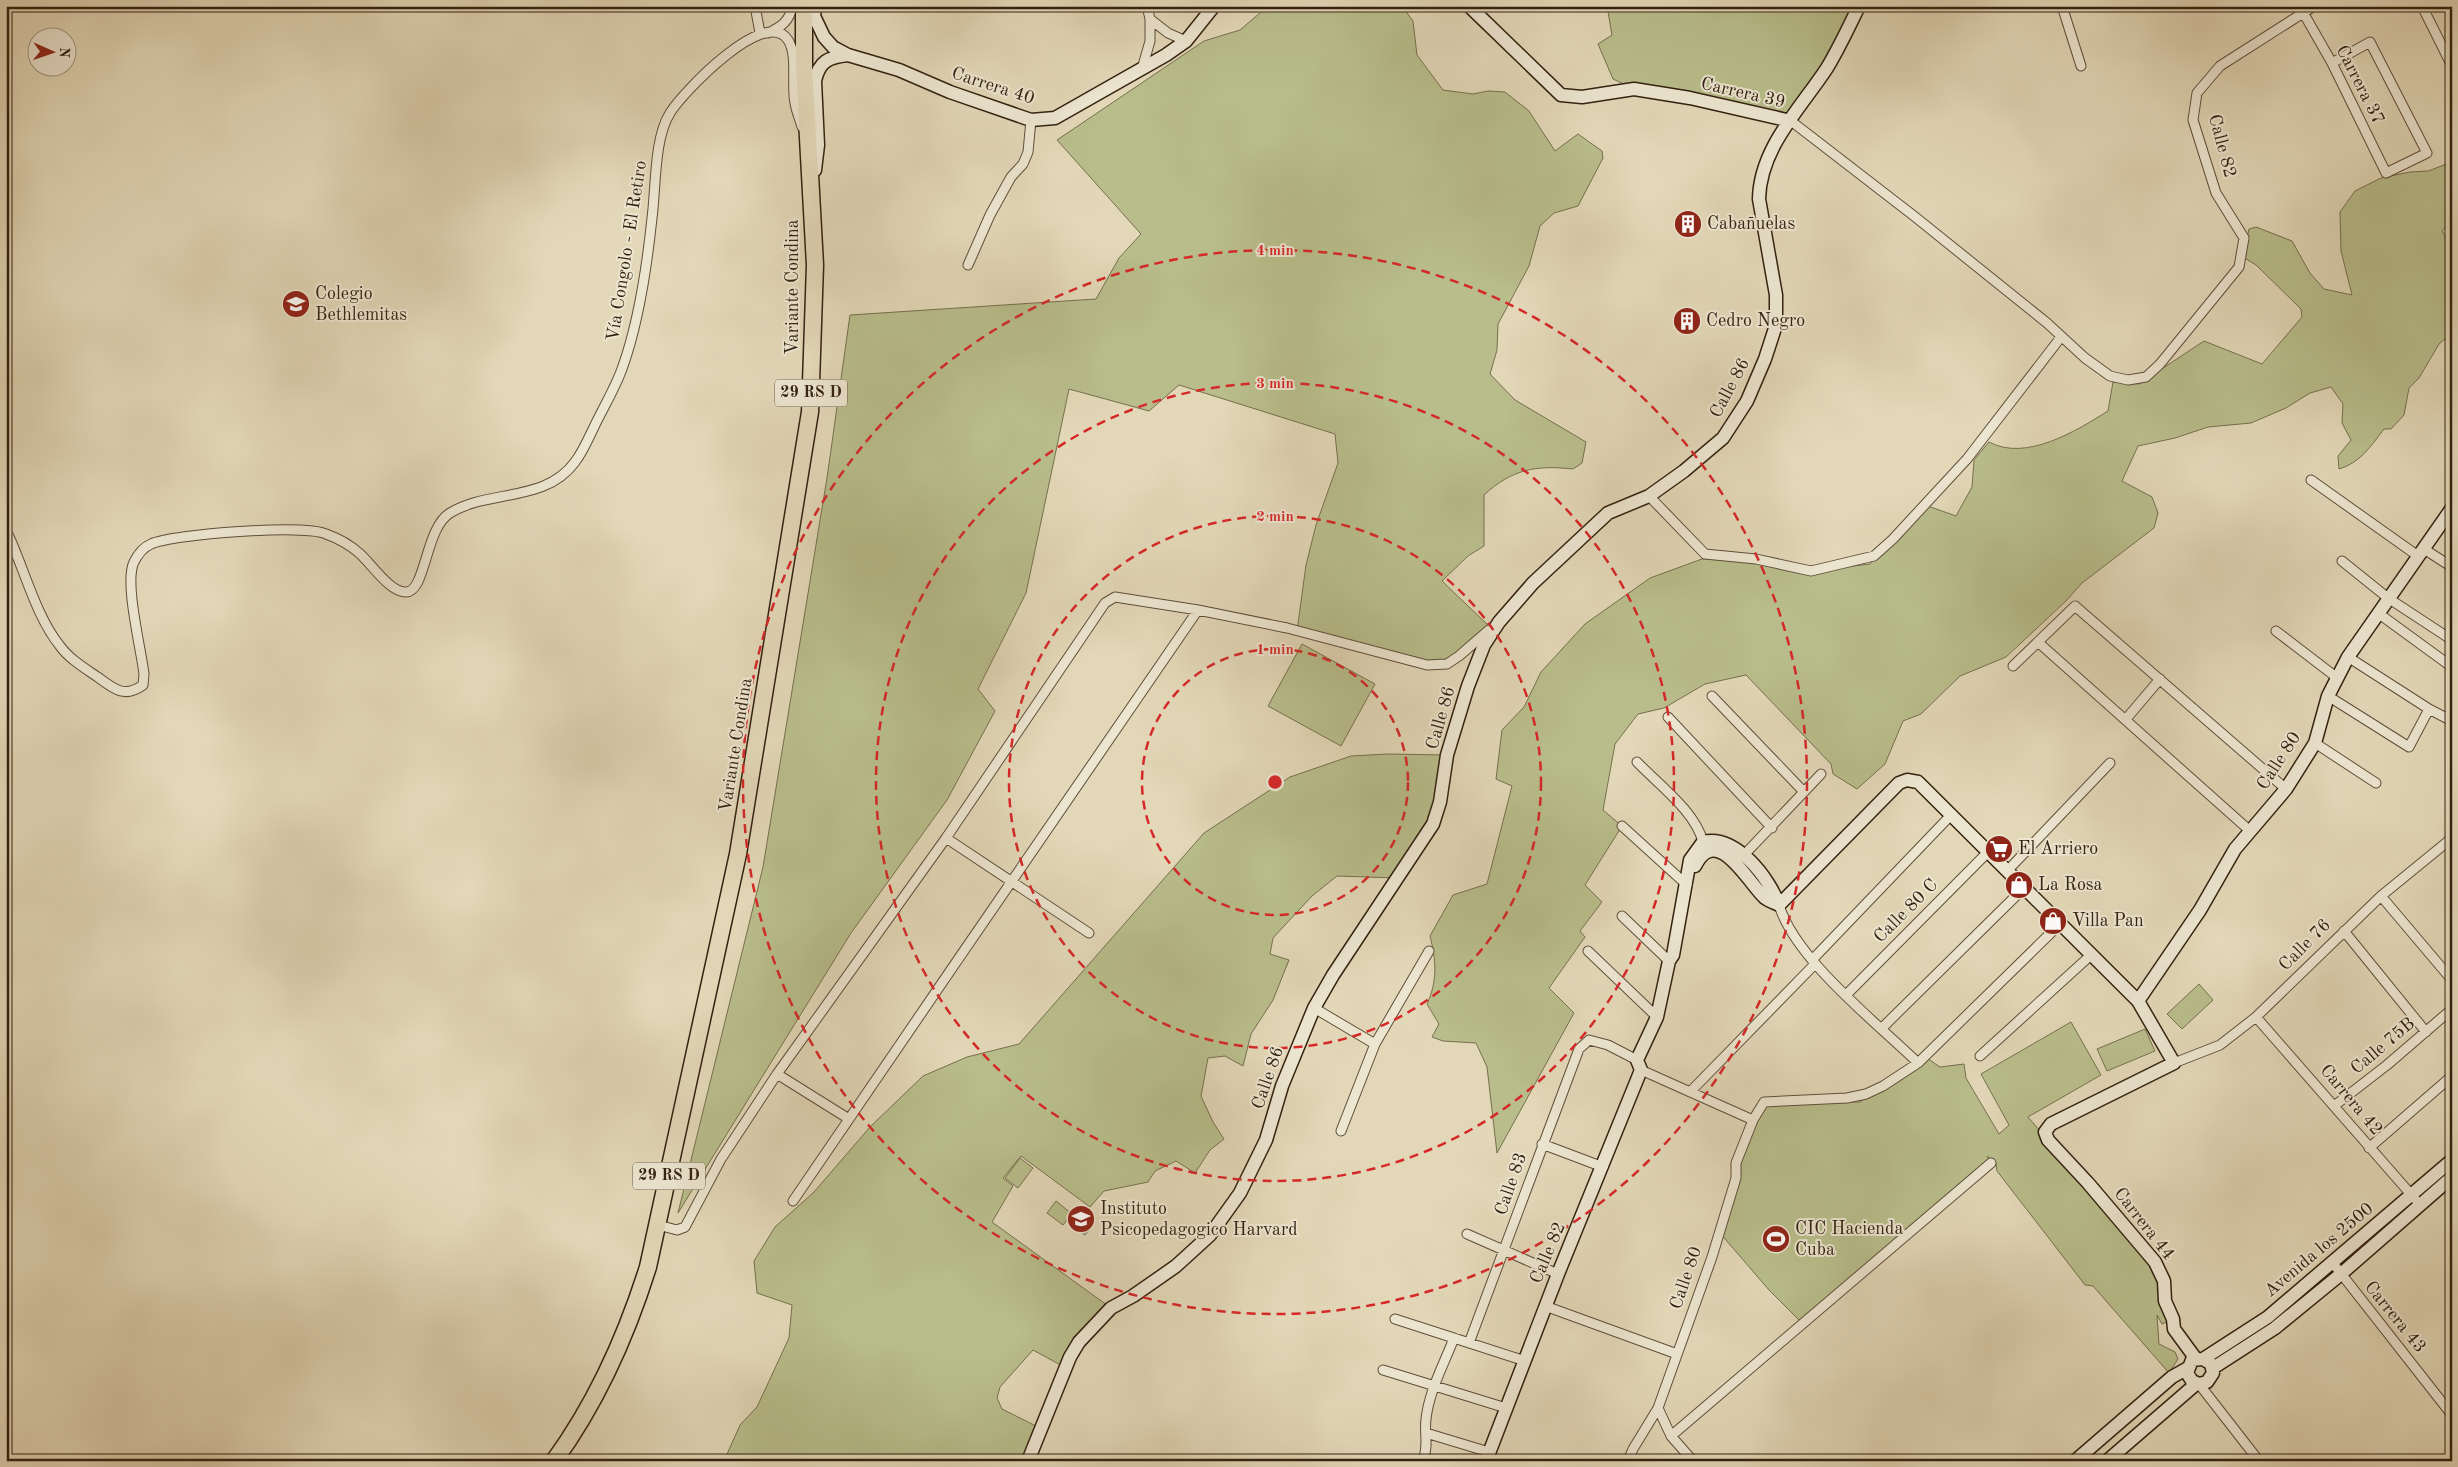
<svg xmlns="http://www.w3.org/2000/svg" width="2458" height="1467" font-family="'Old Standard TT',serif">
  <rect width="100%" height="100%" fill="#e2d7b7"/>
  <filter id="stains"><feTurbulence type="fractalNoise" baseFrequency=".004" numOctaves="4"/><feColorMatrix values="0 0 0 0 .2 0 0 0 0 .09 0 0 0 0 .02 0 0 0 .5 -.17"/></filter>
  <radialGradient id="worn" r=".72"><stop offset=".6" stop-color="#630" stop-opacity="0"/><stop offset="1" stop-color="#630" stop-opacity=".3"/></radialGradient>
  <path fill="#b8bd8b" stroke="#766f4e" d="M1268 6H1402L1413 21 1417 55 1443 90 1473 94 1488 91 1505 92 1529 111 1555 151 1578 134 1602 151 1603 158 1578 206 1554 213 1540 226 1529 266 1498 324 1497 350 1490 374 1515 400 1586 442 1582 463 1573 469C1536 465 1512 469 1484 495V546L1468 556 1442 581 1491 628 1440 664 1297 631 1306 565 1316 525 1338 463 1335 434 1179 385 1149 411 1069 389 1026 593 978 689 995 711 947 800 851 933 678 1213 763 867 827 478 850 315 1096 299 1119 258 1141 234 1057 140 1204 41 1240 30Z
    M1607 6H1855L1826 60 1788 119 1634 89 1613 79 1598 44 1612 35Z
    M2452 162V220L2442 231 2452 248V333L2439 344 2419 378 2409 388 2404 415 2391 429H2384C2371 446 2360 463 2339 469L2338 456 2351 440 2342 423 2343 404 2331 387 2310 393 2286 408 2251 423 2208 427 2175 438 2138 446 2122 481 2152 497 2158 513 2154 528 2082 583 2066 601 2006 657 1960 676 1921 714 1903 721 1885 764 1857 789 1833 774 1831 764 1746 675 1705 684 1664 708 1638 714 1615 744 1603 810 1622 826 1585 885 1602 902 1580 931 1585 937 1549 988 1574 1013 1497 1153 1487 1067 1476 1043 1443 1041 1432 1037 1439 1024 1427 1004C1438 980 1436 960 1430 936L1453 895 1487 884 1512 786 1496 779 1502 730 1524 707 1541 672 1585 624 1650 578 1702 559H1756L1811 571 1870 564 1925 505 1956 516 1972 487 1974 460 1989 442C2026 462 2076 431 2108 411L2113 382 2139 384 2204 341 2262 364 2302 317 2301 309 2256 265 2243 257 2249 229 2256 227 2292 241 2310 273 2324 289 2352 295 2341 251 2340 212 2355 191 2381 178 2410 172 2428 171Z
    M1302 644 1375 684 1341 746 1268 706Z
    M1388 754 1447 755 1433 824 1397 878 1337 876 1312 896 1273 938 1270 954 1289 960 1273 1000 1251 1034 1243 1066 1225 1056 1208 1058 1201 1096 1213 1122 1224 1139 1210 1150 1195 1173 1176 1161 1155 1171 1148 1182 1104 1191 1090 1207 1021 1156 1003 1178 1013 1186 992 1222 1111 1308 1066 1368 1033 1350 1000 1387 997 1398 1002 1409 1040 1428 1027 1461H724L740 1425 757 1407 789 1338 792 1305 757 1293 754 1261 775 1227 814 1192 870 1127 923 1076 967 1057 1019 1044 1204 833 1290 777 1351 756Z
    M2199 984 2213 1000 2182 1029 2167 1014Z
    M2071 1022 2101 1075 2028 1117 2091 1191 2155 1273 2161 1292 2159 1303 2173 1319 2162 1324 2157 1315 2159 1344 2175 1352 2178 1359 2169 1373 2093 1286 2085 1285 1997 1171 1996 1163 1987 1156 1991 1163 1803 1324 1769 1290 1720 1233 1736 1163 1764 1102H1861L1866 1094 1924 1056 1940 1067 1964 1064 1966 1078 1999 1134 2009 1125 1981 1074Z
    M2145 1029 2155 1051 2107 1071 2097 1049Z
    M1020 1158 1033 1168 1018 1188 1005 1178Z
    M1056 1201 1072 1214 1063 1225 1047 1213Z"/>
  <path fill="#96baa9" stroke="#6e7d6c" d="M1077 1222 1089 1230 1085 1235 1073 1227Z"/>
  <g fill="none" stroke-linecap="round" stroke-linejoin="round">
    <defs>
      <path id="street" d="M755 6 760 33
        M1147 6 1150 19
        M2062 6 2081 66
        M2422 6 2452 66
        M2304 14 2332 63 2386 173 2427 153 2370 42 2332 63
        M768 33C781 27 790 21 792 6
        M1142 69 1150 41V19L1168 33 1186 41
        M1791 121 1914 216 2047 323 2085 358 2110 376 2128 380 2146 377 2160 364 2239 267 2244 238 2216 193 2193 120 2197 93 2220 66 2314 6
        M968 265 990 215 1011 177 1023 164 1028 152 1031 120
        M2311 480 2418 556
        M1649 496 1705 554 1756 559 1811 571 1874 556 1893 539 1967 459 2061 337
        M6 530C24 567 35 615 60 646 69 659 86 669 99 678 115 690 125 698 143 685L144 674C141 648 124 582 134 562 138 554 144 547 151 544 173 534 306 524 326 534 337 538 350 545 359 553 371 563 390 593 406 592 426 592 425 528 450 513 489 489 545 503 575 462 585 449 591 432 599 417 607 401 617 384 623 366 639 321 647 266 652 218 656 188 654 138 670 113 682 93 766 5 788 40 798 55 791 86 795 103 796 111 800 119 802 127
        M2424 549 2452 567
        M2342 561 2388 598 2452 640
        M2378 613 2452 667
        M2276 631 2336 677
        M2039 643 2249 830
        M2348 657 2429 709 2452 721
        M2013 666 2075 606 2286 789
        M1712 696 1804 792
        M2328 696 2409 747 2429 709
        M1668 717 1772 828
        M2126 719 2160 679
        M2315 743 2376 783
        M1637 762C1659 785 1695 811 1703 842
        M1622 826 1687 885
        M946 838 1089 933
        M1744 855 1821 774
        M2008 870 2110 763
        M2381 896 2452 980
        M1779 905C1795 959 1877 1023 1918 1063
        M1622 916 1669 961
        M2344 931 2426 1032
        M1588 951 1657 1017
        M1812 960 1952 814
        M1846 995 1989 851
        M1314 1008 1375 1044
        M2256 1017 2415 1199
        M1882 1028 2025 887
        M1980 1056 2091 955
        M2174 1063 2220 1045 2256 1017 2381 896 2452 838
        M1641 1070 1753 1120
        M777 1074 849 1119
        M1690 1092 1815 964
        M2334 1106 2387 1065 2452 1009
        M1341 1131 1375 1044 1429 951
        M1542 1144 1603 1167
        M2369 1148 2452 1076
        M793 1201C927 1003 1063 808 1198 610
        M658 1225 677 1230 685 1227 721 1159 777 1074 946 838 1105 603 1115 597 1198 610 1287 628 1427 665 1447 664 1459 656 1489 630
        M1467 1234 1558 1274
        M2332 1262 2452 1415
        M1545 1306 1677 1354
        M1395 1319 1525 1361
        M1469 1343 1579 1049 1589 1040 1608 1045 1637 1060
        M1383 1370 1506 1408
        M2199 1384 2259 1461
        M1658 1408 1671 1436 1693 1461
        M1426 1433 1489 1452
        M1671 1436 1991 1163
        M1423 1461C1429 1444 1424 1435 1426 1419 1429 1391 1444 1364 1454 1338
        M1628 1461 1633 1449 1658 1408 1712 1257 1736 1178V1163L1753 1120 1764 1102 1847 1098 1866 1094 1883 1086 1918 1063 2060 924"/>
      <path id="secondary" d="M815 6 814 16 824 37 833 47 848 55 899 70 950 92 1031 120 1055 118 1166 55 1186 41 1214 6
        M1469 6 1561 95 1582 97 1634 89 1690 98 1791 121
        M815 170 818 145 815 81C819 61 829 57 848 55
        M1695 866C1717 822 1749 884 1765 898 1769 901 1775 903 1779 905
        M1779 905 1899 783 1907 780 1918 782 2138 1001 2174 1063 2051 1124 2045 1132 2048 1140 2088 1183 2155 1262 2164 1281 2165 1301 2173 1319 2174 1329 2196 1359
        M2138 1001 2200 910 2235 849 2286 789 2315 743 2328 696 2348 657 2452 508
        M2203 1359 2211 1364 2213 1373 2207 1382 2199 1384 2192 1381 2187 1373 2192 1360 2203 1359 2268 1317 2452 1160
        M2213 1368 2275 1328 2341 1274 2452 1177
        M1028 1461 1070 1357 1079 1342 1111 1308 1133 1296 1176 1266 1210 1235 1240 1193 1266 1140 1282 1086 1314 1008 1333 975 1433 824 1440 802 1447 755 1468 686 1484 645 1499 622 1533 583 1608 513 1649 496 1684 471 1723 438 1747 401 1765 359 1776 325V295L1759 199C1760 148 1800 109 1827 68 1839 48 1849 27 1859 6
        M1486 1461 1558 1274 1641 1070 1637 1060 1657 1017 1669 961 1673 955 1690 860 1703 842C1736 834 1769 878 1779 905
        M2075 1461 2172 1377 2188 1368
        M2107 1461 2196 1384"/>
      <path id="highway" d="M554 1461C597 1402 626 1337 648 1267L738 854 810 412 815 265 804 65V6"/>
    </defs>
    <use href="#street" stroke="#5f4e3a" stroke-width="11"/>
    <use href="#secondary" stroke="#332110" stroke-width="15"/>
    <use href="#highway" stroke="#332110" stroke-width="19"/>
    <use href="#street" stroke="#ece5d0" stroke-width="9"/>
    <use href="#secondary" stroke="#ece5d0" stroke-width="12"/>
    <use href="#highway" stroke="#e2d7b7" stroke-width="16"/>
  </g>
  <g fill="none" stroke="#d62828" stroke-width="2.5" stroke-dasharray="9 6">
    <circle cx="1275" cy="782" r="133"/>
    <circle cx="1275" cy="782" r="266"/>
    <circle cx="1275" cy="782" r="399"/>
    <circle cx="1275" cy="782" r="532"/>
  </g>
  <defs>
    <symbol id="building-disc" viewBox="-11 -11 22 22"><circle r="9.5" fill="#8f2418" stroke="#ece5d0"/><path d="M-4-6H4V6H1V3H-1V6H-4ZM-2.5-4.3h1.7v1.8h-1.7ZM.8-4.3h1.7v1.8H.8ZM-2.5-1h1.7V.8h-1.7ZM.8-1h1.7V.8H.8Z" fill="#fff"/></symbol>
    <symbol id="school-disc" viewBox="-11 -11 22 22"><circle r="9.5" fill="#8f2418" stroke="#ece5d0"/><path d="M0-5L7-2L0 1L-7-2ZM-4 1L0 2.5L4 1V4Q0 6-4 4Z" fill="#fff"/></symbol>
    <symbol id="supermarket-disc" viewBox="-11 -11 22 22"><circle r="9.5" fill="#8f2418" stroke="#ece5d0"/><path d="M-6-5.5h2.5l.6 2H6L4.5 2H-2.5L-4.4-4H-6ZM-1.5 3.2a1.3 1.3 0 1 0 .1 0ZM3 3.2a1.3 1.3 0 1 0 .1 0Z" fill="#fff"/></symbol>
    <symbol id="shop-disc" viewBox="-11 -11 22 22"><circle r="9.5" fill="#8f2418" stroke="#ece5d0"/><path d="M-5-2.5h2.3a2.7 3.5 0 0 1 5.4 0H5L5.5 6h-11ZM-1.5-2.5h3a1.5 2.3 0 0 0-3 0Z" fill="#fff"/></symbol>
    <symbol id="stadium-disc" viewBox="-11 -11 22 22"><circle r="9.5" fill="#8f2418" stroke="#ece5d0"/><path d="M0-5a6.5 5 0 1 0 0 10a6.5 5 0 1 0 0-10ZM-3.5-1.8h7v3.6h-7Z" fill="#fff"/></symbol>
  </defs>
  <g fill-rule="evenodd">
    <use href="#building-disc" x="1672" y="208" width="32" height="32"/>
    <use href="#school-disc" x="280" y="288" width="32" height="32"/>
    <use href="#building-disc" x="1671" y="305" width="32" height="32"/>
    <use href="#supermarket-disc" x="1983" y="833" width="32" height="32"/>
    <use href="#shop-disc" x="2003" y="869" width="32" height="32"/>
    <use href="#shop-disc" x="2037" y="905" width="32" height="32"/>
    <use href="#school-disc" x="1065" y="1203" width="32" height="32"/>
    <use href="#stadium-disc" x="1760" y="1223" width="32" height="32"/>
  </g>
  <g text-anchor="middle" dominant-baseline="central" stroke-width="4" stroke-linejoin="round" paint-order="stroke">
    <g fill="#ece5d0" stroke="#6a5c4a" stroke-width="1">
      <rect x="775" y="379.5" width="72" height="27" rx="4"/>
      <rect x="633" y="1162.5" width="72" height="27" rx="4"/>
    </g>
    <g font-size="16" font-weight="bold" fill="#332110">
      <text x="811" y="393">29 RS D</text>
      <text x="669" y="1176">29 RS D</text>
    </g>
    <g font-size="18" fill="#332110" stroke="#ece5d0">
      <text transform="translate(2360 85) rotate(63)">Carrera 37</text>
      <text transform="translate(993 86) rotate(18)">Carrera 40</text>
      <text transform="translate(1743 93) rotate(13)">Carrera 39</text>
      <text transform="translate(2222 146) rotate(75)">Calle 82</text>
      <text transform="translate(627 251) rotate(-81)">Vía Congolo - El Retiro</text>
      <text transform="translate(793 287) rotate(-90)">Variante Condina</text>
      <text transform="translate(1730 388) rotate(-62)">Calle 86</text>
      <text transform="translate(1441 718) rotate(-74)">Calle 86</text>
      <text transform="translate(736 745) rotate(-81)">Variante Condina</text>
      <text transform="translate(2279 761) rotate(-57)">Calle 80</text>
      <text transform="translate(1906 911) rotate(-45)">Calle 80 C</text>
      <text transform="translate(2305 945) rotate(-45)">Calle 76</text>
      <text transform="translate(2383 1046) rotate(-40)">Calle 75B</text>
      <text transform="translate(1268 1078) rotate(-71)">Calle 86</text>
      <text transform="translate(2351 1100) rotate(50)">Carrera 42</text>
      <text transform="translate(1511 1184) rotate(-71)">Calle 83</text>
      <text transform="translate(2144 1224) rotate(52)">Carrera 44</text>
      <text transform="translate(2319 1250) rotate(-40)">Avenida los 2500</text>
      <text transform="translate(1548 1253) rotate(-67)">Calle 82</text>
      <text transform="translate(1686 1278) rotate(-71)">Calle 80</text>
      <text transform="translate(2395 1317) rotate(51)">Carrera 43</text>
    </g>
    <g font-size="18" fill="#332110" stroke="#ece5d0" text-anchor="start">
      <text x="1707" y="224">Cabañuelas</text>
      <text x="315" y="294">Colegio<tspan x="315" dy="21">Bethlemitas</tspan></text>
      <text x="1706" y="321">Cedro Negro</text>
      <text x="2018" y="849">El Arriero</text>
      <text x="2038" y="885">La Rosa</text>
      <text x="2072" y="921">Villa Pan</text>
      <text x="1100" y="1209">Instituto<tspan x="1100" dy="21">Psicopedagogico Harvard</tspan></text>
      <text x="1795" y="1229">CIC Hacienda<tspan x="1795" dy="21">Cuba</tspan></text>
    </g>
  </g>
  <circle cx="1275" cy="782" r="8" fill="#d62828" stroke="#ece5d0" stroke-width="2.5"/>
  <g font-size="15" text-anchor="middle" font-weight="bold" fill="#d62828" stroke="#ece5d0" stroke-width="4" stroke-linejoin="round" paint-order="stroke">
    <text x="1275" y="255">4 min</text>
    <text x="1275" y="388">3 min</text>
    <text x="1275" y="521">2 min</text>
    <text x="1275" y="654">1 min</text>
  </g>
  <rect width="2458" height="1467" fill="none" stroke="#e2d7b7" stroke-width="25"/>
  <rect x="8" y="8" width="2443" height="1452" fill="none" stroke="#332110" stroke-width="2.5"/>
  <rect x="12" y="12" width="2433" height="1442" fill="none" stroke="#332110"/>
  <g transform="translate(52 52) rotate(92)"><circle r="24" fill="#ece5d0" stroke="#a29783"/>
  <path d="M0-4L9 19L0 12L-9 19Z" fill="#8f2418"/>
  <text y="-8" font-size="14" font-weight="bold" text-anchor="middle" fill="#332110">N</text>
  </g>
  <rect width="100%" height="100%" filter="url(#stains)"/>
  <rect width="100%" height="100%" fill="url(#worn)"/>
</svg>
